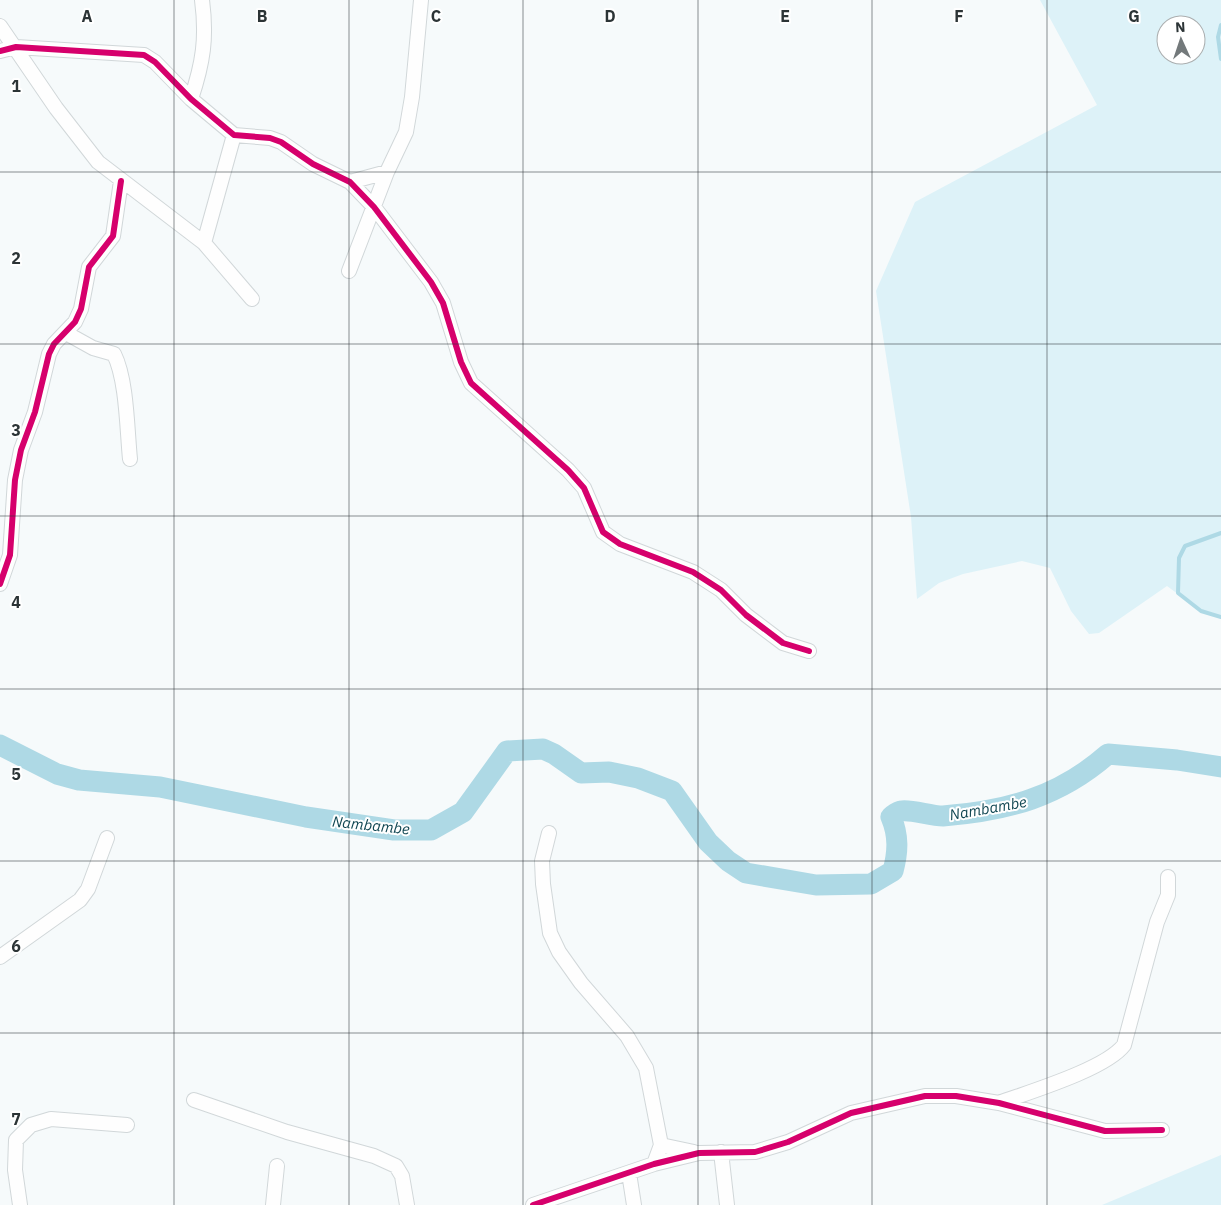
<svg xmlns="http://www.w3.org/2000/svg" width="1221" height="1205" font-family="'IBM Plex Sans',sans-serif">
  <rect width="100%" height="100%" fill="#f6fafb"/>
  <path fill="#ddf2f8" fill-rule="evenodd" d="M1040 0H1221V617L1201 611 1167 586 1099 633 1089 634 1071 611 1050 568 1022 561 963 574 939 583 917 599 911 517 876 291 915 202 1097 105ZM1166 25H1196V55H1166Z
    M1221 1155V1205H1102Z"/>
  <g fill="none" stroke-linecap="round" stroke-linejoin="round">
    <path stroke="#aed9e5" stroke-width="4" d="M1221 25 1218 37 1221 59
      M1221 533 1185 546 1179 558 1178 593 1201 611 1221 617"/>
    <path stroke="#aed9e5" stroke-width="21" d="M0 745 57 774 79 780 160 787 306 817 394 830H431L463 812 507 751 543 749 554 754 581 773 609 772 638 778 672 791 708 842 728 861 746 873 816 885 871 884 893 871C898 852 899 836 891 817 893 815 898 812 901 811 911 809 930 816 943 816 1007 811 1059 797 1108 754L1177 760 1221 767"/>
    <defs>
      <path id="street" d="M0 26 56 108 98 162 204 243 252 299
        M0 51 16 47 144 55 155 62 191 99 234 135 270 138 281 142 313 164 350 182 374 207 431 282 443 303 461 362 471 383 568 470 584 488 603 532 620 544 693 572 721 590 746 615 783 643 809 651
        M191 99C203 63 207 38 202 0
        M350 182 387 172
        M204 243 234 135
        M349 271 387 172 406 132 412 97 421 0
        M66 333 93 348 114 354C127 380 127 430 130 459
        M0 584 10 555 15 480 21 450 35 412 49 354 54 344 75 322 81 309 89 267 113 236 121 181
        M549 833 542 861 543 884 550 933 559 952 581 983 627 1036 646 1068 661 1145 654 1164
        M0 957 80 900 88 889 107 838
        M194 1100 287 1132 374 1156 396 1166 402 1176 407 1205
        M999 1103C1029 1092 1106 1069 1124 1045L1157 922 1168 895V877
        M661 1145 694 1152
        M721 1152 727 1205
        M629 1173 634 1205
        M20 1205 15 1170 16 1140 31 1125 51 1119 127 1125
        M273 1205 277 1166
        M533 1205 654 1164 699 1153 755 1152 788 1142 851 1113 925 1096H956L999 1103 1105 1131 1162 1130"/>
    </defs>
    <use href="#street" stroke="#d1d7d9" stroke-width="16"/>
    <use href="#street" stroke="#fefefe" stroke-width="14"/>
    <defs>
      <path id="cycleway" d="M0 51 16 47 144 55 155 62 191 99 234 135 270 138 281 142 313 164 350 182 374 207 431 282 443 303 461 362 471 383 568 470 584 488 603 532 620 544 693 572 721 590 746 615 783 643 809 651
        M0 584 10 555 15 480 21 450 35 412 49 354 54 344 75 322 81 309 89 267 113 236 121 181
        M533 1205 654 1164 699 1153 755 1152 788 1142 851 1113 925 1096H956L999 1103 1105 1131 1162 1130"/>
    </defs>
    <use href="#cycleway" stroke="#fff" stroke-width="9"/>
    <use href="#cycleway" stroke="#d6006c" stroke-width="6"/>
  </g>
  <path fill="none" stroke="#2c3436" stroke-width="1" stroke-opacity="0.55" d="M174 0V1205M349 0V1205M523 0V1205M698 0V1205M872 0V1205M1047 0V1205M0 172H1221M0 344H1221M0 516H1221M0 689H1221M0 861H1221M0 1033H1221"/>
  <g text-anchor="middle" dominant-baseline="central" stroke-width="4" stroke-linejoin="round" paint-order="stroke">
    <g font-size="15" font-style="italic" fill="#104652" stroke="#fff">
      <text transform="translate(988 808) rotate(-10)">Nambambe</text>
      <text transform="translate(371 825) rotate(6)">Nambambe</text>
    </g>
  </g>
  <g font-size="16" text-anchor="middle" font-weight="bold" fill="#2c3436" stroke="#fff" stroke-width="4" stroke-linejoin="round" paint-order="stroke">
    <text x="87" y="22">A</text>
    <text x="262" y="22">B</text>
    <text x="436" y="22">C</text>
    <text x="610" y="22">D</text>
    <text x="785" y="22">E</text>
    <text x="959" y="22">F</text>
    <text x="1134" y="22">G</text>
    <text x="16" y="92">1</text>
    <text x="16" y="264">2</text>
    <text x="16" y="436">3</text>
    <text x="16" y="608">4</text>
    <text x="16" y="780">5</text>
    <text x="16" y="952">6</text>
    <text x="16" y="1125">7</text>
  </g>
  <g transform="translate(1181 40) rotate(357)"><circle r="24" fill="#ffffff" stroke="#abaeaf"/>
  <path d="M0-4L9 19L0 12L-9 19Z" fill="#73797b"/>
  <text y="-8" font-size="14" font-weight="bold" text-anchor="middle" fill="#2c3436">N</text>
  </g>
</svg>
